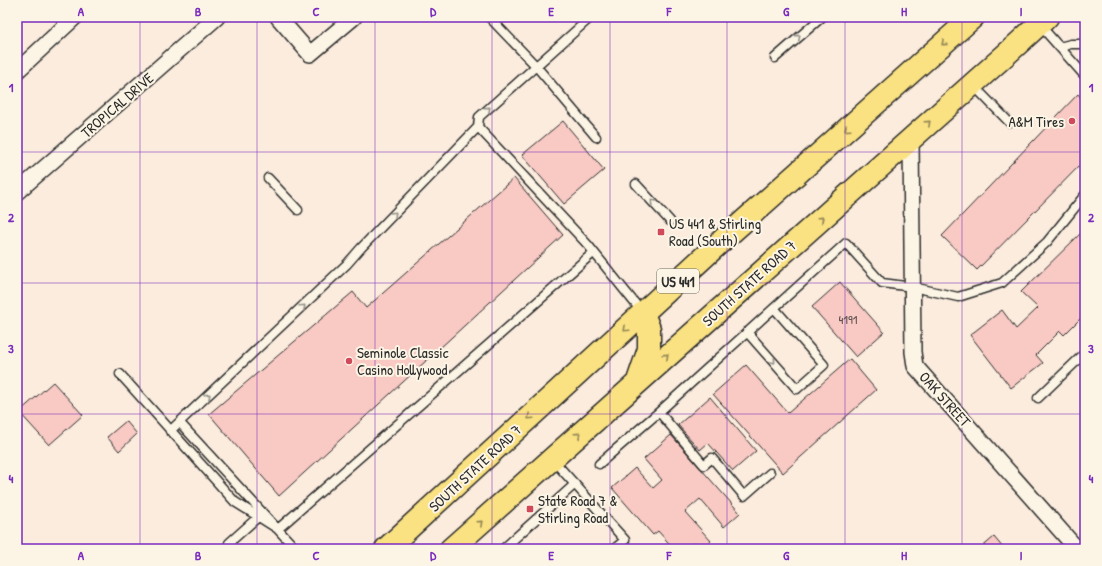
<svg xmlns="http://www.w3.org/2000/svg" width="1102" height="566" font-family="'Patrick Hand',sans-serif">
  <rect width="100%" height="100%" fill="#fbecde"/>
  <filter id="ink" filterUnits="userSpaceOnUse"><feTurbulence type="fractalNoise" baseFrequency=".025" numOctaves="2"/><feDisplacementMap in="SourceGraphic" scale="8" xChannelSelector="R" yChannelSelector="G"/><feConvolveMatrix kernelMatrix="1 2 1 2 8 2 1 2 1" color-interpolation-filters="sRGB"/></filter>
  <g filter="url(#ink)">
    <path fill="#f9c9c4" stroke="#2b2b2b" d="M1078 94 1085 102V160L977 270 942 236Z
      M563 121 604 170 564 204 522 155Z
      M514 178 563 235 279 496 209 414 353 292 366 308Z
      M1085 229V314L1064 335 1060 331 1036 355 1043 363 1011 388 970 335 1002 310 1016 329 1038 308 1021 292Z
      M840 282 884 332 856 357 812 307Z
      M850 359 876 390 783 473 713 394 746 365 788 413Z
      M53 382 83 415 49 445 19 412Z
      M710 397 756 451 733 471 708 443 700 450 678 425Z
      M126 421 137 434 119 451 107 437Z
      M671 435 740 513 724 527 700 499 685 512 711 541 702 549H699L694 543 688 549H674L658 531 653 535 612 488 635 468 653 488 662 480 644 459Z
      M994 537 1004 549H980Z"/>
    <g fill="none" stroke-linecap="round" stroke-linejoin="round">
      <defs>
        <path id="lane" d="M489 17 536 66 596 137
          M1039 24 1085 76
          M1059 47 1071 44H1085
          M775 58 822 17
          M973 85 1009 122
          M478 127 588 245 642 312
          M268 178 298 210
          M636 184 670 221
          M747 332 797 389 824 365 774 308
          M120 374 235 502 278 529
          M1038 398 1085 353
          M659 412 704 465 712 458 744 496 770 473
          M180 423 296 549
          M170 431 347 264 361 248 478 127 479 117 591 17
          M553 460 625 540 614 549
          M599 464 659 412 846 243 882 283 913 287 958 297 1002 283 1047 242 1085 195
          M278 529 593 253
          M229 543 258 517
          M503 549 575 484"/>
        <path id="street" d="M278 17 310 54 354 17
          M17 71 75 17
          M911 139 913 352 915 366 1077 549
          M17 192 217 17"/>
        <path id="primary" d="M638 381 649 349V329L643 313
          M386 549 717 245 973 17
          M451 549 1011 50 1047 17"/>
      </defs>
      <use href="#lane" stroke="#2b2b2b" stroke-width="11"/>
      <use href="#street" stroke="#2b2b2b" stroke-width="18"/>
      <use href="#primary" stroke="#2b2b2b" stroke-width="25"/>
      <use href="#lane" stroke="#fcf5e5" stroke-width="8"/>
      <use href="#street" stroke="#fcf5e5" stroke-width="15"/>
      <use href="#primary" stroke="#fae181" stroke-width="22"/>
    </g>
    <defs><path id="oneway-chevron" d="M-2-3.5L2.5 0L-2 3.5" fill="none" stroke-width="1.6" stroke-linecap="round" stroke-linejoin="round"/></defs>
    <g stroke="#949088">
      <use href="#oneway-chevron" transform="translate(798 37) rotate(-41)"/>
      <use href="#oneway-chevron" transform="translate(488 109) rotate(-42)"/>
      <use href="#oneway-chevron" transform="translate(653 202) rotate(-133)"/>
      <use href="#oneway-chevron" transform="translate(394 214) rotate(-46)"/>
      <use href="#oneway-chevron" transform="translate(303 307) rotate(-43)"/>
      <use href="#oneway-chevron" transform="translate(773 361) rotate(49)"/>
      <use href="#oneway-chevron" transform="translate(208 396) rotate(-43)"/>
    </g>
    <g stroke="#928656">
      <use href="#oneway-chevron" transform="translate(944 43) rotate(139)"/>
      <use href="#oneway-chevron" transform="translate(928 123) rotate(-42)"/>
      <use href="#oneway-chevron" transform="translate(847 129) rotate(138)"/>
      <use href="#oneway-chevron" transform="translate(821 219) rotate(-42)"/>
      <use href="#oneway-chevron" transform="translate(626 329) rotate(137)"/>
      <use href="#oneway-chevron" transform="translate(666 356) rotate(-42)"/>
      <use href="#oneway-chevron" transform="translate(530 417) rotate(137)"/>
      <use href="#oneway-chevron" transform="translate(578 435) rotate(-42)"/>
      <use href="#oneway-chevron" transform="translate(480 523) rotate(-42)"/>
    </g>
  </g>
  <path fill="none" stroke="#7b2cbf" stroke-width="1" stroke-opacity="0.55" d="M140 17V549M257 17V549M375 17V549M492 17V549M610 17V549M727 17V549M845 17V549M962 17V549M17 152H1085M17 283H1085M17 414H1085"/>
  <g fill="#d1495b" stroke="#fcf5e5" stroke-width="1.5">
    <circle cx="1072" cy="121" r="4"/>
    <rect x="657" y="228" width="8" height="8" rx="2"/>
    <circle cx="349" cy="361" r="4"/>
    <rect x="526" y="505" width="8" height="8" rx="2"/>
  </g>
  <g text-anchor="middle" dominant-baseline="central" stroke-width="4" stroke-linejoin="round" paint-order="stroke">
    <g font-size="13" fill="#5e5251">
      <text x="848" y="319">4191</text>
    </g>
    <rect fill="#fcf5e5" stroke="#6a6863" stroke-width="1" x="657" y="269" width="42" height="24" rx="3"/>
    <g font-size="14" font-weight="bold" fill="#2b2b2b">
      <text x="678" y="281">US 441</text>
    </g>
    <g font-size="15" fill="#2b2b2b" stroke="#fcf5e5">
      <text transform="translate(117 105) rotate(-41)">TROPICAL DRIVE</text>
      <text transform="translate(749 283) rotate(-42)">SOUTH STATE ROAD 7</text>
      <text transform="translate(945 399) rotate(48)">OAK STREET</text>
      <text transform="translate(475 468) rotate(-43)">SOUTH STATE ROAD 7</text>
    </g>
    <g font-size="15" fill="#2b2b2b" stroke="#fcf5e5" text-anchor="start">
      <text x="1064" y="121" text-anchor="end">A&amp;M Tires</text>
      <text x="669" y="223">US 441 &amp; Stirling<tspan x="669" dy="17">Road (South)</tspan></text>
      <text x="357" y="352">Seminole Classic<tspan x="357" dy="17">Casino Hollywood</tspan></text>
      <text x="538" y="500">State Road 7 &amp;<tspan x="538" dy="17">Stirling Road</tspan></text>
    </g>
  </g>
  <rect width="1102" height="566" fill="none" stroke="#fcf5e5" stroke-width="44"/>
  <rect x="22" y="22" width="1058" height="522" fill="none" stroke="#7b2cbf" stroke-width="1.5"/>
  <g font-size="13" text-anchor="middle" font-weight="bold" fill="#7b2cbf">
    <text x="81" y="16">A</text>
    <text x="198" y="16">B</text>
    <text x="316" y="16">C</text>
    <text x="433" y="16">D</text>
    <text x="551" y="16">E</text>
    <text x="669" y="16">F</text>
    <text x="786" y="16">G</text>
    <text x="904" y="16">H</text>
    <text x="1021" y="16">I</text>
    <text x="11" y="92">1</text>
    <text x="1091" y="92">1</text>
    <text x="11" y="222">2</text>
    <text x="1091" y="222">2</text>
    <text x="11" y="353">3</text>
    <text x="1091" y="353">3</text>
    <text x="11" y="483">4</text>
    <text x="1091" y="483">4</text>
    <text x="81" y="560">A</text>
    <text x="198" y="560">B</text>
    <text x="316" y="560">C</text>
    <text x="433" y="560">D</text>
    <text x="551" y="560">E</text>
    <text x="669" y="560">F</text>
    <text x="786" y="560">G</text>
    <text x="904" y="560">H</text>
    <text x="1021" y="560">I</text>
  </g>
</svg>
